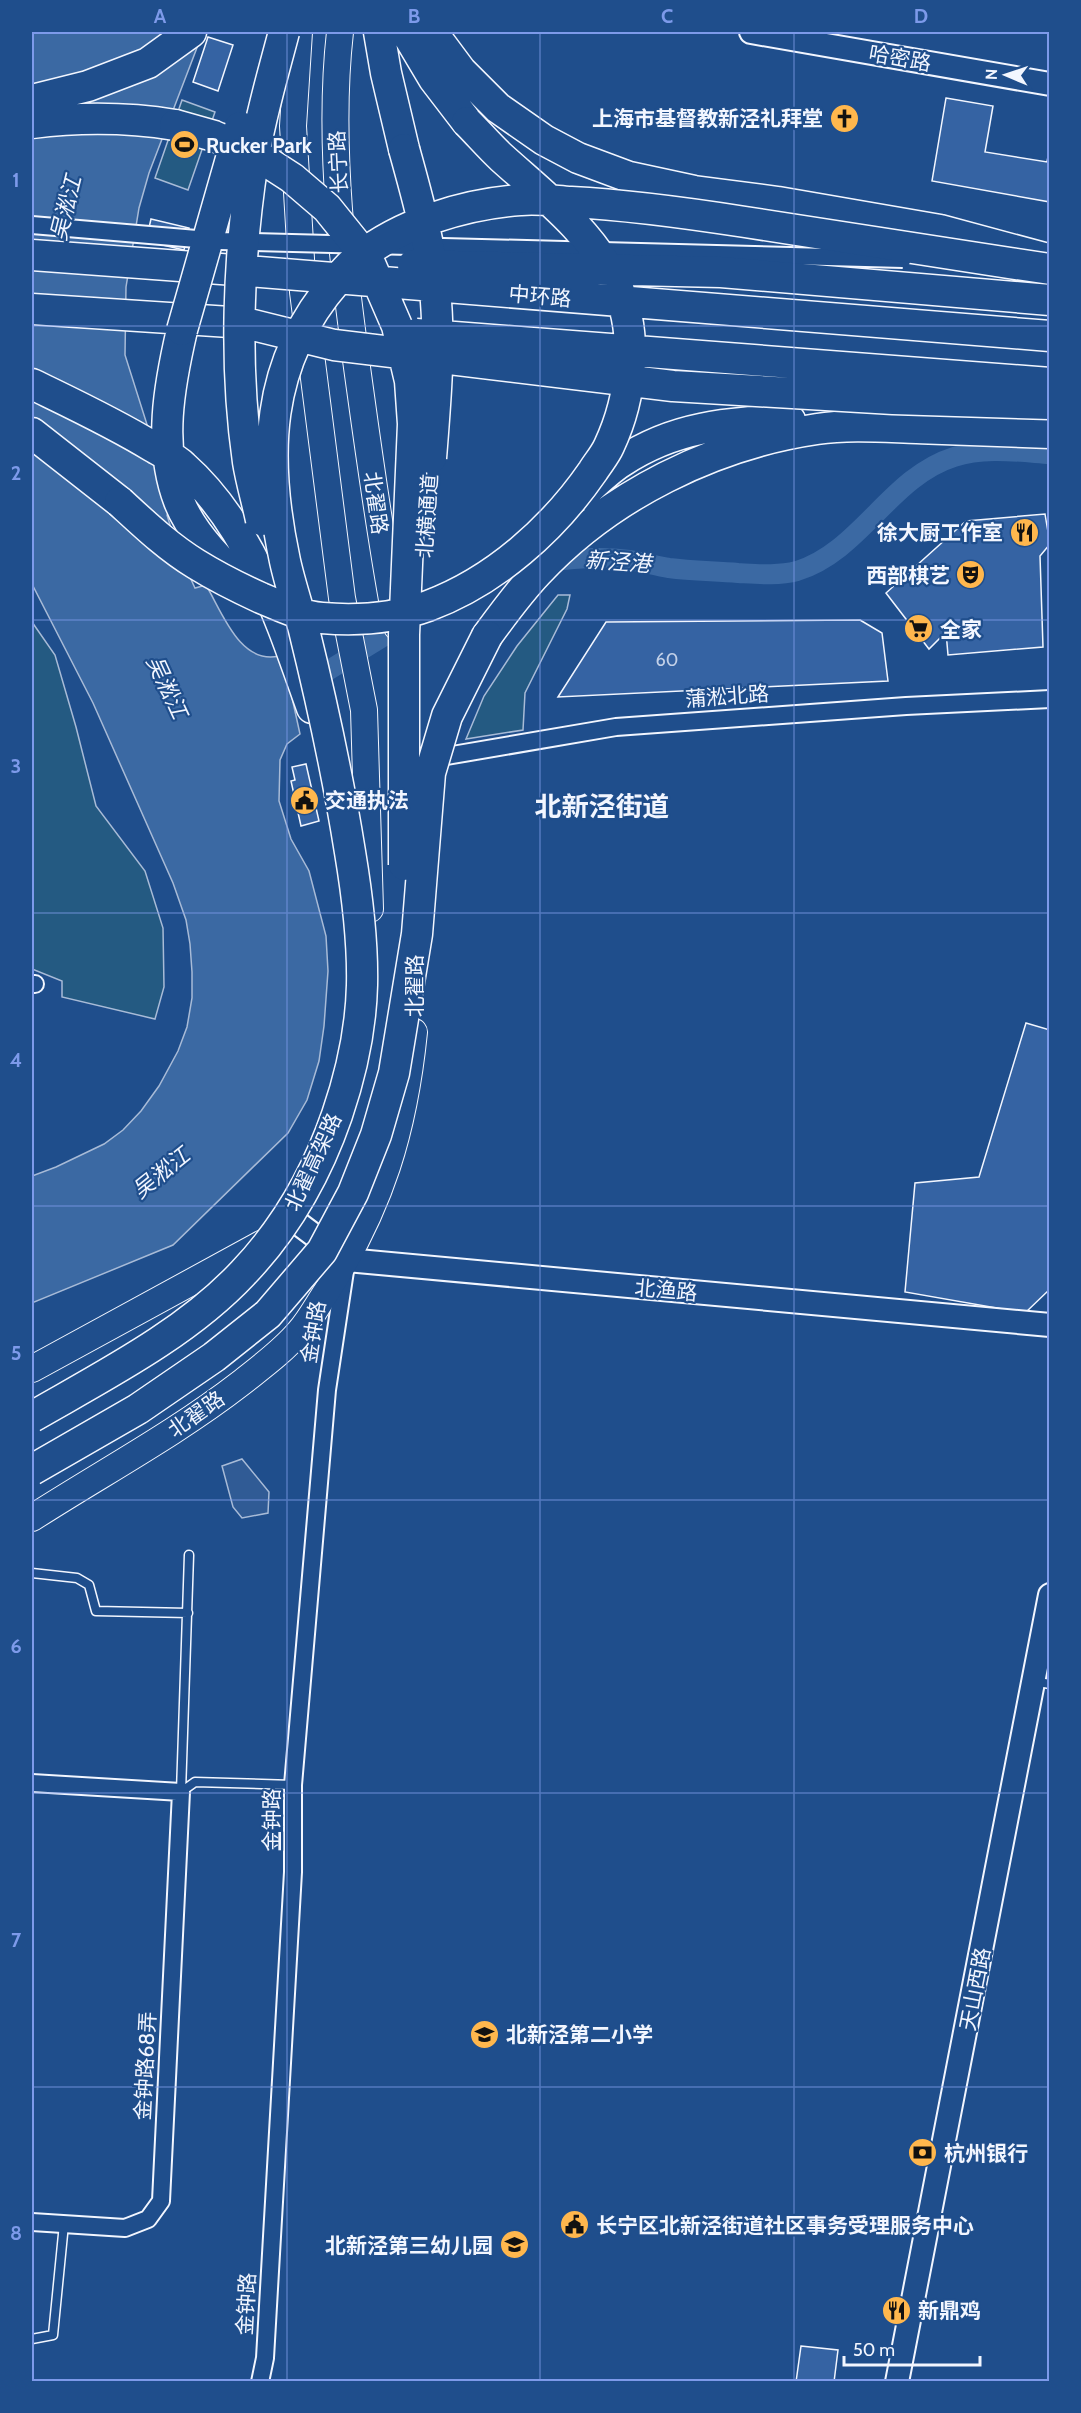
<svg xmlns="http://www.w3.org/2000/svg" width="1081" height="2413" font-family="Cabin,'Noto Sans SC',sans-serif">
  <rect width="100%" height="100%" fill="#1f4e8c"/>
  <path fill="#245a82" stroke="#a8bbd7" stroke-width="1.5" d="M182 100 215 112 188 190 155 178Z
    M558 595H570L567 609 525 693 523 730 466 739 484 696 517 646Z
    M32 622 55 655 76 727 96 806 145 871 163 928 164 987 155 1019 62 997V981L32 969Z"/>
  <path fill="#305b95" stroke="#a8bbd7" stroke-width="1.5" d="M242 1459 269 1492 268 1513 242 1518 233 1507 222 1466Z"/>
  <path fill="#3b69a3" stroke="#a8bbd7" stroke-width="1.5" d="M32 32H203L149 173 139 208 126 287 125 355 174 510 167 515 178 551 195 588 206 585C222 612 240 665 279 656L291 693 300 734 287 744 280 760 279 801 291 839 309 871 326 936 328 971 324 1026 319 1061 307 1100 288 1133 173 1245 32 1303V1176L56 1167 104 1144 123 1130 141 1111 159 1086 178 1051 187 1027 192 998V972L190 944 186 920 173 883 93 703 32 584Z"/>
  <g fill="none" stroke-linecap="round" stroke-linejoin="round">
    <path stroke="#3b69a3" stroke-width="20" d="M547 562C575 558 601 556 629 560 643 562 656 566 669 568 692 571 715 571 738 573 757 574 778 576 797 571 861 551 890 477 954 457 984 447 1019 452 1050 454
      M306 684 409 621"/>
  </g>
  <path fill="#3563a3" stroke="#f2f6ff" stroke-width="1.5" d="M208 37 233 45 218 91 193 82Z
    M946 98 993 106 985 152 1047 162 1050 146V202L932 181Z
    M151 219 189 228 184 250 146 241Z
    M1045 514 1050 544 1040 556 1043 647 948 655 946 632 929 649 886 593 966 521Z
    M860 620 882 633 888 681 558 697 606 622Z
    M306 764 319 821 301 826 291 781 295 780 292 767Z
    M1026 1023 1050 1030V1289L1025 1313 905 1292 915 1183 979 1177Z
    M801 2346 838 2350 834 2382H796Z"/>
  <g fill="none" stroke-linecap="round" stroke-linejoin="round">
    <defs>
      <path id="lane" d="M32 1573 77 1578 89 1585 96 1611 188 1613
        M1033 1681 1050 1684
        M181 1792 189 1555
        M181 1792 195 1782 293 1785
        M32 2339 53 2335 64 2224"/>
      <path id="street" d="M429 759 616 727 906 706 1050 699
        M32 984H35
        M32 1783 181 1792 161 2201 148 2219 125 2228 32 2222
        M260 2382 265 2358 293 1872V1785L327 1390 345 1271"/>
      <path id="secondary" d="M751 32 1050 84
        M295 1221 347 1260 1050 1325
        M897 2382 1050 1595"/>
      <path id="primary" d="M299 32 293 126 303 292 342 598 364 710 370 909
        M340 32C327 147 344 275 360 389 371 469 382 548 397 627
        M32 1369 263 1243
        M32 1518C102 1473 175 1434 241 1383 261 1367 282 1352 299 1332 310 1320 318 1304 327 1291 381 1206 404 1131 414 1032"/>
      <path id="highway" d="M379 32 386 73 404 149
        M406 32 434 79 467 122
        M432 32 461 71 498 108 544 140 578 158 629 177 694 191 778 202 940 230 1044 258
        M32 100 88 86 148 63 191 32
        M32 123C80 117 126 117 175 125
        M32 255 248 271
        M32 309 245 323
        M182 330C169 386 158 446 179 501 191 533 225 567 250 589
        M32 384C73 404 114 423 153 447 163 453 175 458 183 466 252 527 282 624 312 708
        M32 433 120 502
        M582 495C594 484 607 471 621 462 675 426 727 423 790 420
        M487 636C503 614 519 592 538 572 610 495 714 444 817 429 849 424 885 427 917 428 961 430 1005 431 1050 433"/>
    </defs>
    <use href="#lane" stroke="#f2f6ff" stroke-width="11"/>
    <use href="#street" stroke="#f2f6ff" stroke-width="20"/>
    <use href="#secondary" stroke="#f2f6ff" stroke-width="26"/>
    <use href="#primary" stroke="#f2f6ff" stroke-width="28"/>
    <use href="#highway" stroke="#f2f6ff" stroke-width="33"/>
    <use href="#lane" stroke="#1f4e8c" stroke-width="8"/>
    <use href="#street" stroke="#1f4e8c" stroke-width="16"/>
    <use href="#secondary" stroke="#1f4e8c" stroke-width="22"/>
    <use href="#primary" stroke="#1f4e8c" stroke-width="26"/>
    <use href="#highway" stroke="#1f4e8c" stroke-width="30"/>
    <defs>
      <path id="street-bridge" d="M32 225 220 241 903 259"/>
      <path id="highway-bridge" d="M175 125 214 136 255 154 292 178 327 208 368 259 397 326 410 381 413 424 404 635V865
        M404 149C418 199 432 250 436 302 440 353 435 407 431 458
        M413 265 721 272 1050 300
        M248 271 1050 336
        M245 323 334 345 673 386 893 399 1050 404
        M182 330 240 127
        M416 334 1050 383
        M120 502C144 524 168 547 196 564 217 577 239 588 261 598 280 606 301 616 322 618 357 621 395 618 428 606 495 581 553 529 593 471 598 463 605 455 609 446 632 397 639 334 616 284 592 232 543 195 502 158 490 147 479 134 467 122
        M261 520C257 501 251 481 248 462 234 365 238 257 253 161 260 117 273 74 284 32
        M32 1417C103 1376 186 1334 243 1273 285 1229 317 1173 337 1115 351 1074 361 1028 362 985 363 941 357 894 350 852 338 777 322 703 304 630 298 607 290 584 285 561 263 458 264 363 337 280 343 273 350 264 358 258 402 223 465 204 520 200 537 198 555 201 571 202 630 205 687 213 745 222 846 238 948 254 1050 269
        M32 1470 138 1409 214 1357 268 1314 322 1251 353 1193 376 1135 394 1073 417 934 430 773 447 716 487 636"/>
    </defs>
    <use href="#street-bridge" stroke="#f2f6ff" stroke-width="20" stroke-linecap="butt"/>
    <use href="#highway-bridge" stroke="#f2f6ff" stroke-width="33" stroke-linecap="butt"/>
    <use href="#street-bridge" stroke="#1f4e8c" stroke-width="16"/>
    <use href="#highway-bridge" stroke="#1f4e8c" stroke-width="30"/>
  </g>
  <path fill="none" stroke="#7d9aea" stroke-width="1.5" stroke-opacity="0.55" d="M287 32V2382M540 32V2382M794 32V2382M32 326H1050M32 620H1050M32 913H1050M32 1206H1050M32 1500H1050M32 1793H1050M32 2087H1050"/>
  <defs>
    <symbol id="church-disc" viewBox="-11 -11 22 22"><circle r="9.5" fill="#ffb74d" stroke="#1f4e8c"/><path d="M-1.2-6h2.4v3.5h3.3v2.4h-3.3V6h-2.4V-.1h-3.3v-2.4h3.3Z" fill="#111"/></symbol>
    <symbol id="stadium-disc" viewBox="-11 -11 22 22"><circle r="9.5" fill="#ffb74d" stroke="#1f4e8c"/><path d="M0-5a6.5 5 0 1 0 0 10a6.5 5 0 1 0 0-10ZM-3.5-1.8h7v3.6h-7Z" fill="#111"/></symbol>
    <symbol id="restaurant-disc" viewBox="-11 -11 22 22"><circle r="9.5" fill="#ffb74d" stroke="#1f4e8c"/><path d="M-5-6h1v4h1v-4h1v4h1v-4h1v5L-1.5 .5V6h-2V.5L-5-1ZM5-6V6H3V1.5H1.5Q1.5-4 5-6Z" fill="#111"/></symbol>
    <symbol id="theatre-disc" viewBox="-11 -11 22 22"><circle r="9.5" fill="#ffb74d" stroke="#1f4e8c"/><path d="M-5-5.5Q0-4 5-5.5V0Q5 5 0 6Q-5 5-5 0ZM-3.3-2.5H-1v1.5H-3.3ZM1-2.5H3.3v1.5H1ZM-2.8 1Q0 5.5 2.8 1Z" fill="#111"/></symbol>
    <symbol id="supermarket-disc" viewBox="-11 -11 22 22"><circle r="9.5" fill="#ffb74d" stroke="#1f4e8c"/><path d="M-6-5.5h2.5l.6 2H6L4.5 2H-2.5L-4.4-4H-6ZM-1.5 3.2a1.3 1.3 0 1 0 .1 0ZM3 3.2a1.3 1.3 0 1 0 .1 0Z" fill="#111"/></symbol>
    <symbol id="civic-disc" viewBox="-11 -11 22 22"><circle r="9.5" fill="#ffb74d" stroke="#1f4e8c"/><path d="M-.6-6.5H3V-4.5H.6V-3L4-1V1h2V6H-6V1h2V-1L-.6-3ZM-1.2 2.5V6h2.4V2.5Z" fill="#111"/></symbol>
    <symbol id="school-disc" viewBox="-11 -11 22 22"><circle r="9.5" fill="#ffb74d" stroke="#1f4e8c"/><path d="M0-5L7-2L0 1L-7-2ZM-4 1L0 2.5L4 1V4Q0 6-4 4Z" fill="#111"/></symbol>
    <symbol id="bank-disc" viewBox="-11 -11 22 22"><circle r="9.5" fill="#ffb74d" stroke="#1f4e8c"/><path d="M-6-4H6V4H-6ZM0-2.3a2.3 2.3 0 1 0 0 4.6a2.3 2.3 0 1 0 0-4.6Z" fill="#111"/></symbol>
  </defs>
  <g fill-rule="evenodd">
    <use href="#church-disc" x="828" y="102" width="33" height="33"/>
    <use href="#stadium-disc" x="168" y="128" width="33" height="33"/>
    <use href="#restaurant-disc" x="1008" y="516" width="33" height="33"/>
    <use href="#theatre-disc" x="954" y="558" width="33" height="33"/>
    <use href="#supermarket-disc" x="902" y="612" width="33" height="33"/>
    <use href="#civic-disc" x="288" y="784" width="33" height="33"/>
    <use href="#school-disc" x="468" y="2018" width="33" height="33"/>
    <use href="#bank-disc" x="906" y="2136" width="33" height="33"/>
    <use href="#civic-disc" x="558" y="2208" width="33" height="33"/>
    <use href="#school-disc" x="498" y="2228" width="33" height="33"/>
    <use href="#restaurant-disc" x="880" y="2294" width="33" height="33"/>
  </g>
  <g text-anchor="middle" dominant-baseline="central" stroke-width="4.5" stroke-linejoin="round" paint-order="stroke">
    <g font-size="18" fill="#c3d1e8">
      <text x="667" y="660">60</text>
    </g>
    <g font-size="21" fill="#f2f6ff" stroke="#1f4e8c">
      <text transform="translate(900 58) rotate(10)">哈密路</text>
      <text transform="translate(338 162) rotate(-93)">长宁路</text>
      <text transform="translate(540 296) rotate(5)">中环路</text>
      <text transform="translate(376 503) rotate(82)">北翟路</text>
      <text transform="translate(427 516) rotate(-86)">北横通道</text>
      <text transform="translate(727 696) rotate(-4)">蒲淞北路</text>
      <text transform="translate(414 986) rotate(-90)">北翟路</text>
      <text transform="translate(313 1162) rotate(-65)">北翟高架路</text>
      <text transform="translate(666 1290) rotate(5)">北渔路</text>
      <text transform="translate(313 1332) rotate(-81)">金钟路</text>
      <text transform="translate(196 1414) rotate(-35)">北翟路</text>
      <text transform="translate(271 1820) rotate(-90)">金钟路</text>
      <text transform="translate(975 1989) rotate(-79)">天山西路</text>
      <text transform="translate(145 2066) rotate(-87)">金钟路68弄</text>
      <text transform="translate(246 2304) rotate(-87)">金钟路</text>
    </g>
    <g font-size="21" font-weight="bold" fill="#f2f6ff" stroke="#1f4e8c" text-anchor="start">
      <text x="823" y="118" text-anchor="end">上海市基督教新泾礼拜堂</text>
      <text x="206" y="145">Rucker Park</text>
      <text x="1003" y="532" text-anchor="end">徐大厨工作室</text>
      <text x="950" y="575" text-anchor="end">西部棋艺</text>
      <text x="940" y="629">全家</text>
      <text x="325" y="800">交通执法</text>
      <text x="506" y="2034">北新泾第二小学</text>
      <text x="944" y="2153">杭州银行</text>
      <text x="596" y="2225">长宁区北新泾街道社区事务受理服务中心</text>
      <text x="493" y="2245" text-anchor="end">北新泾第三幼儿园</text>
      <text x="918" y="2310">新鼎鸡</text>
    </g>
    <g font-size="22" font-style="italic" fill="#f2f6ff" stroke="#1f4e8c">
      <text transform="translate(66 208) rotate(-76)">吴淞江</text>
      <text transform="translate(618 562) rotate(4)">新泾港</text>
      <text transform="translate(167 687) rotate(65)">吴淞江</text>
      <text transform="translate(161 1173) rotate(-39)">吴淞江</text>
    </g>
    <g font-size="27" font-weight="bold" fill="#f2f6ff" stroke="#1f4e8c">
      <text x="602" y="806">北新泾街道</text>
    </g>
  </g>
  <rect width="1081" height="2413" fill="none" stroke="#1f4e8c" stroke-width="66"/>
  <g transform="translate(1006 75) rotate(272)" stroke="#1f4e8c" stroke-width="4.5" paint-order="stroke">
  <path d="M0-4.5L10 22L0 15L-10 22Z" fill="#f2f6ff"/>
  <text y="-9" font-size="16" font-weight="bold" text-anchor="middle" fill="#f2f6ff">N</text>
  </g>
  <path d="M844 2356v9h136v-9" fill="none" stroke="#f2f6ff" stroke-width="3"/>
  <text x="853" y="2356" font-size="18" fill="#f2f6ff" stroke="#1f4e8c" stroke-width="4.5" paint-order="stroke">50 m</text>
  <rect x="33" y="33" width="1015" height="2347" fill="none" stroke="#7d9aea" stroke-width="2"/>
  <g font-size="20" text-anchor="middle" font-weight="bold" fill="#7d9aea">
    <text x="160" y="23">A</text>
    <text x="414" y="23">B</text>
    <text x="667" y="23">C</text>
    <text x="921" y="23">D</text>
    <text x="16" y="187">1</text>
    <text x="16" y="480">2</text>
    <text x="16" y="773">3</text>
    <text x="16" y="1067">4</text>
    <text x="16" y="1360">5</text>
    <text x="16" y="1653">6</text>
    <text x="16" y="1947">7</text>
    <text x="16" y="2240">8</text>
  </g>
</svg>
